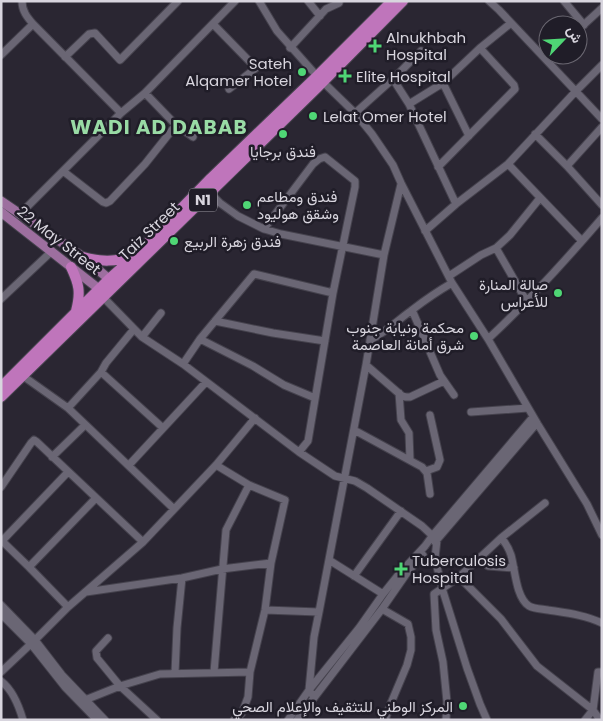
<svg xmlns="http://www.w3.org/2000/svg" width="603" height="721" font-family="Poppins,Vazirmatn,sans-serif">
  <rect width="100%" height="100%" fill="#2a2632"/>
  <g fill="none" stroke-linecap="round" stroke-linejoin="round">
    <defs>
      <path id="minor" d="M22 1C22 11 27 17 33 24L121 113
        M259 1 277 31 317 76
        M308 1 320 16
        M489 1 499 10 602 119
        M564 1 584 25
        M213 24 256 68 229 89
        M578 30 602 8
        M290 48 326 9 339 3
        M1 55 33 24
        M65 57 89 34 95 33 120 60 178 1
        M547 60 552 55
        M393 79 421 51
        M323 82 355 113 372 134 393 165 401 183 452 283 488 339 537 423 587 504 602 535
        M443 83 469 136
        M145 93 176 125 193 137
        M409 104 443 83 480 48 511 23
        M355 113 393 79 409 104 456 204
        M535 134 567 166 602 205
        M508 164 582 241
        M567 166 602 127
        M438 167 515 89 514 85 480 48
        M63 171 103 202 106 203 110 201 145 164 176 125
        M210 193 220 203 238 216 264 229 281 234 384 255
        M19 215 121 113 145 93 235 1
        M264 229 313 164 319 159 325 157 355 181V187L333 293 308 441 299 452
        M425 231 456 204 508 164 576 91 602 65
        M496 248 527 302
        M449 276 481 255 496 248 510 235 540 198
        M103 297 142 337 183 364 299 452 335 476 355 481 367 488 422 526 437 540 435 558 442 588 467 668 480 704 487 720
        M1 299 52 251
        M412 310 440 375 454 395
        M215 321 273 333 325 341
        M142 337 161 313
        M200 339 253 366 284 385 315 398
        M488 339C529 301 566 260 602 218
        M370 340C386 332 398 320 412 310 425 300 438 291 452 283
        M183 364 200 339 254 274 333 293
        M366 365 402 396 406 397H410L444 381
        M101 372 163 428
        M23 376 68 408 174 509
        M399 393 401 420 409 433 410 460
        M68 408 101 372 106 363 134 329
        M471 412 528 408
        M354 430 422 467 427 473 430 494
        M52 457 85 425
        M129 465 206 382
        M216 465 249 485 285 500 271 563 265 610 250 672 248 697 242 713 234 720
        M426 471 437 467 440 460 430 415
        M1 487 31 443 34 440 37 442 143 542
        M501 538C506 543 509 549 511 555 515 569 516 598 529 606 534 609 543 609 548 610 567 613 585 615 602 623
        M1 540 29 567 68 607
        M2 541 68 472
        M435 542 537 423
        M480 557 488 566 514 568
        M329 560 383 594
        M29 567 96 498
        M354 576 401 511
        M459 577 501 619 537 666 593 710 600 720
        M86 592 182 578 222 569 271 563
        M1 605 35 640 62 675 105 720
        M382 609 408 624 411 637V650L407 665 391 703 385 720
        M265 610 319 612
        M1 614 31 644 65 687 97 720
        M108 638 96 651 97 658 120 686 157 720
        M1 672 35 640 68 607 143 542 216 465 255 418
        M214 672 226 530 249 485
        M175 673 177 628 182 578
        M1 681C13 690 19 706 23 720
        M314 697 309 690 314 637 319 612 366 365 384 255 401 184
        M85 700 120 686 160 674 250 672
        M288 720 309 690 359 628 383 594 399 574 425 546 433 535 533 417
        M297 720 382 609 407 573 423 555
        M446 720 447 702 443 662 436 630 434 594 459 577 501 538 545 503
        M585 720 593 710 598 672H602"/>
      <path id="major" d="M1 201 83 257 109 279
        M1 212 99 289"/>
      <path id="highway" d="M83 257C101 262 115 262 133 256
        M71 267C79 284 81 292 76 311
        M1 387 109 279 136 255 211 178 317 76 392 1
        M1 397 317 88 403 1"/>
    </defs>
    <use href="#minor" stroke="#45424d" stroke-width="9"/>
    <use href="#major" stroke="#45424d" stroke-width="11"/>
    <use href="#highway" stroke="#45424d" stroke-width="12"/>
    <use href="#minor" stroke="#6a6674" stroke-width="7"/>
    <use href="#major" stroke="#9d6f9f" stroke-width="9"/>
    <use href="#highway" stroke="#bf75bb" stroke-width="10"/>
  </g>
  <g fill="#4fd675" stroke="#201d28" stroke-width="2">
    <path d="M372.5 38.5h5v5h5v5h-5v5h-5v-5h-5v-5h5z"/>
    <circle cx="302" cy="72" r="5"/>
    <path d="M342.5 68.5h5v5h5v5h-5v5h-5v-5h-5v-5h5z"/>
    <circle cx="313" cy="116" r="5"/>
    <circle cx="283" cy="134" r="5"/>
    <circle cx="247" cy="205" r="5"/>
    <circle cx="174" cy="241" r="5"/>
    <circle cx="558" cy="293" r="5"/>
    <circle cx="474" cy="336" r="5"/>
    <path d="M398.5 561.5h5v5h5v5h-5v5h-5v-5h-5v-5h5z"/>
    <circle cx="463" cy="706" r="5"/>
  </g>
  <g text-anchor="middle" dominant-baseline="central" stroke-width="5" stroke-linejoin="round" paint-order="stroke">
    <rect fill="#201d28" stroke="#a19ea7" stroke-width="1" x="189" y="188.5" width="28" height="23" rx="4"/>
    <g font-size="14" font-weight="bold" fill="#d8d5de">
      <text x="203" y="200">N1</text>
    </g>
    <g font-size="15" fill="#d8d5de" stroke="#201d28" text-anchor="start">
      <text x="386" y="37">Alnukhbah<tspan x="386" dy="17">Hospital</tspan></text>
      <text x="292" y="63" text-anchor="end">Sateh<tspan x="292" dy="17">Alqamer Hotel</tspan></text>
      <text x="356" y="76">Elite Hospital</text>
      <text x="323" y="116">Lelat Omer Hotel</text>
      <text x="283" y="151" text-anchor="middle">فندق برجايا</text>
      <text x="257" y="196">فندق ومطاعم<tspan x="257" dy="17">وشقق هوليود</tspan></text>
      <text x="184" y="241">فندق زهرة الربيع</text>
      <text x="548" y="284" text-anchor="end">صالة المنارة<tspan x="548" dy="17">للأعراس</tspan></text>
      <text x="464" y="327" text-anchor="end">محكمة ونيابة جنوب<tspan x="464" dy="17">شرق أمانة العاصمة</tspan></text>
      <text x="412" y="560">Tuberculosis<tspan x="412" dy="17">Hospital</tspan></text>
      <text x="453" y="706" text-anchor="end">المركز الوطني للتثقيف والإعلام الصحي</text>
    </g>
    <g font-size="15" fill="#d8d5de" stroke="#201d28">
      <text transform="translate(149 231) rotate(-44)">Taiz Street</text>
      <text transform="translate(59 240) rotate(38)">22 May Street</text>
    </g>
    <g font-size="20" font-weight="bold" letter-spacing="1" fill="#99dba5" stroke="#201d28">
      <text x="159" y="127">WADI AD DABAB</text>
    </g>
  </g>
  <rect width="603" height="721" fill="none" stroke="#d8d5de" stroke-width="5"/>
  <g transform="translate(563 40) rotate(65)"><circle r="24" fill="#201d28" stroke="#6a6771"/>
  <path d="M0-4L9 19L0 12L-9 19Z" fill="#4fd675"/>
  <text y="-8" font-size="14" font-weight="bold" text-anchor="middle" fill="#d8d5de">ش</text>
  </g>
</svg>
